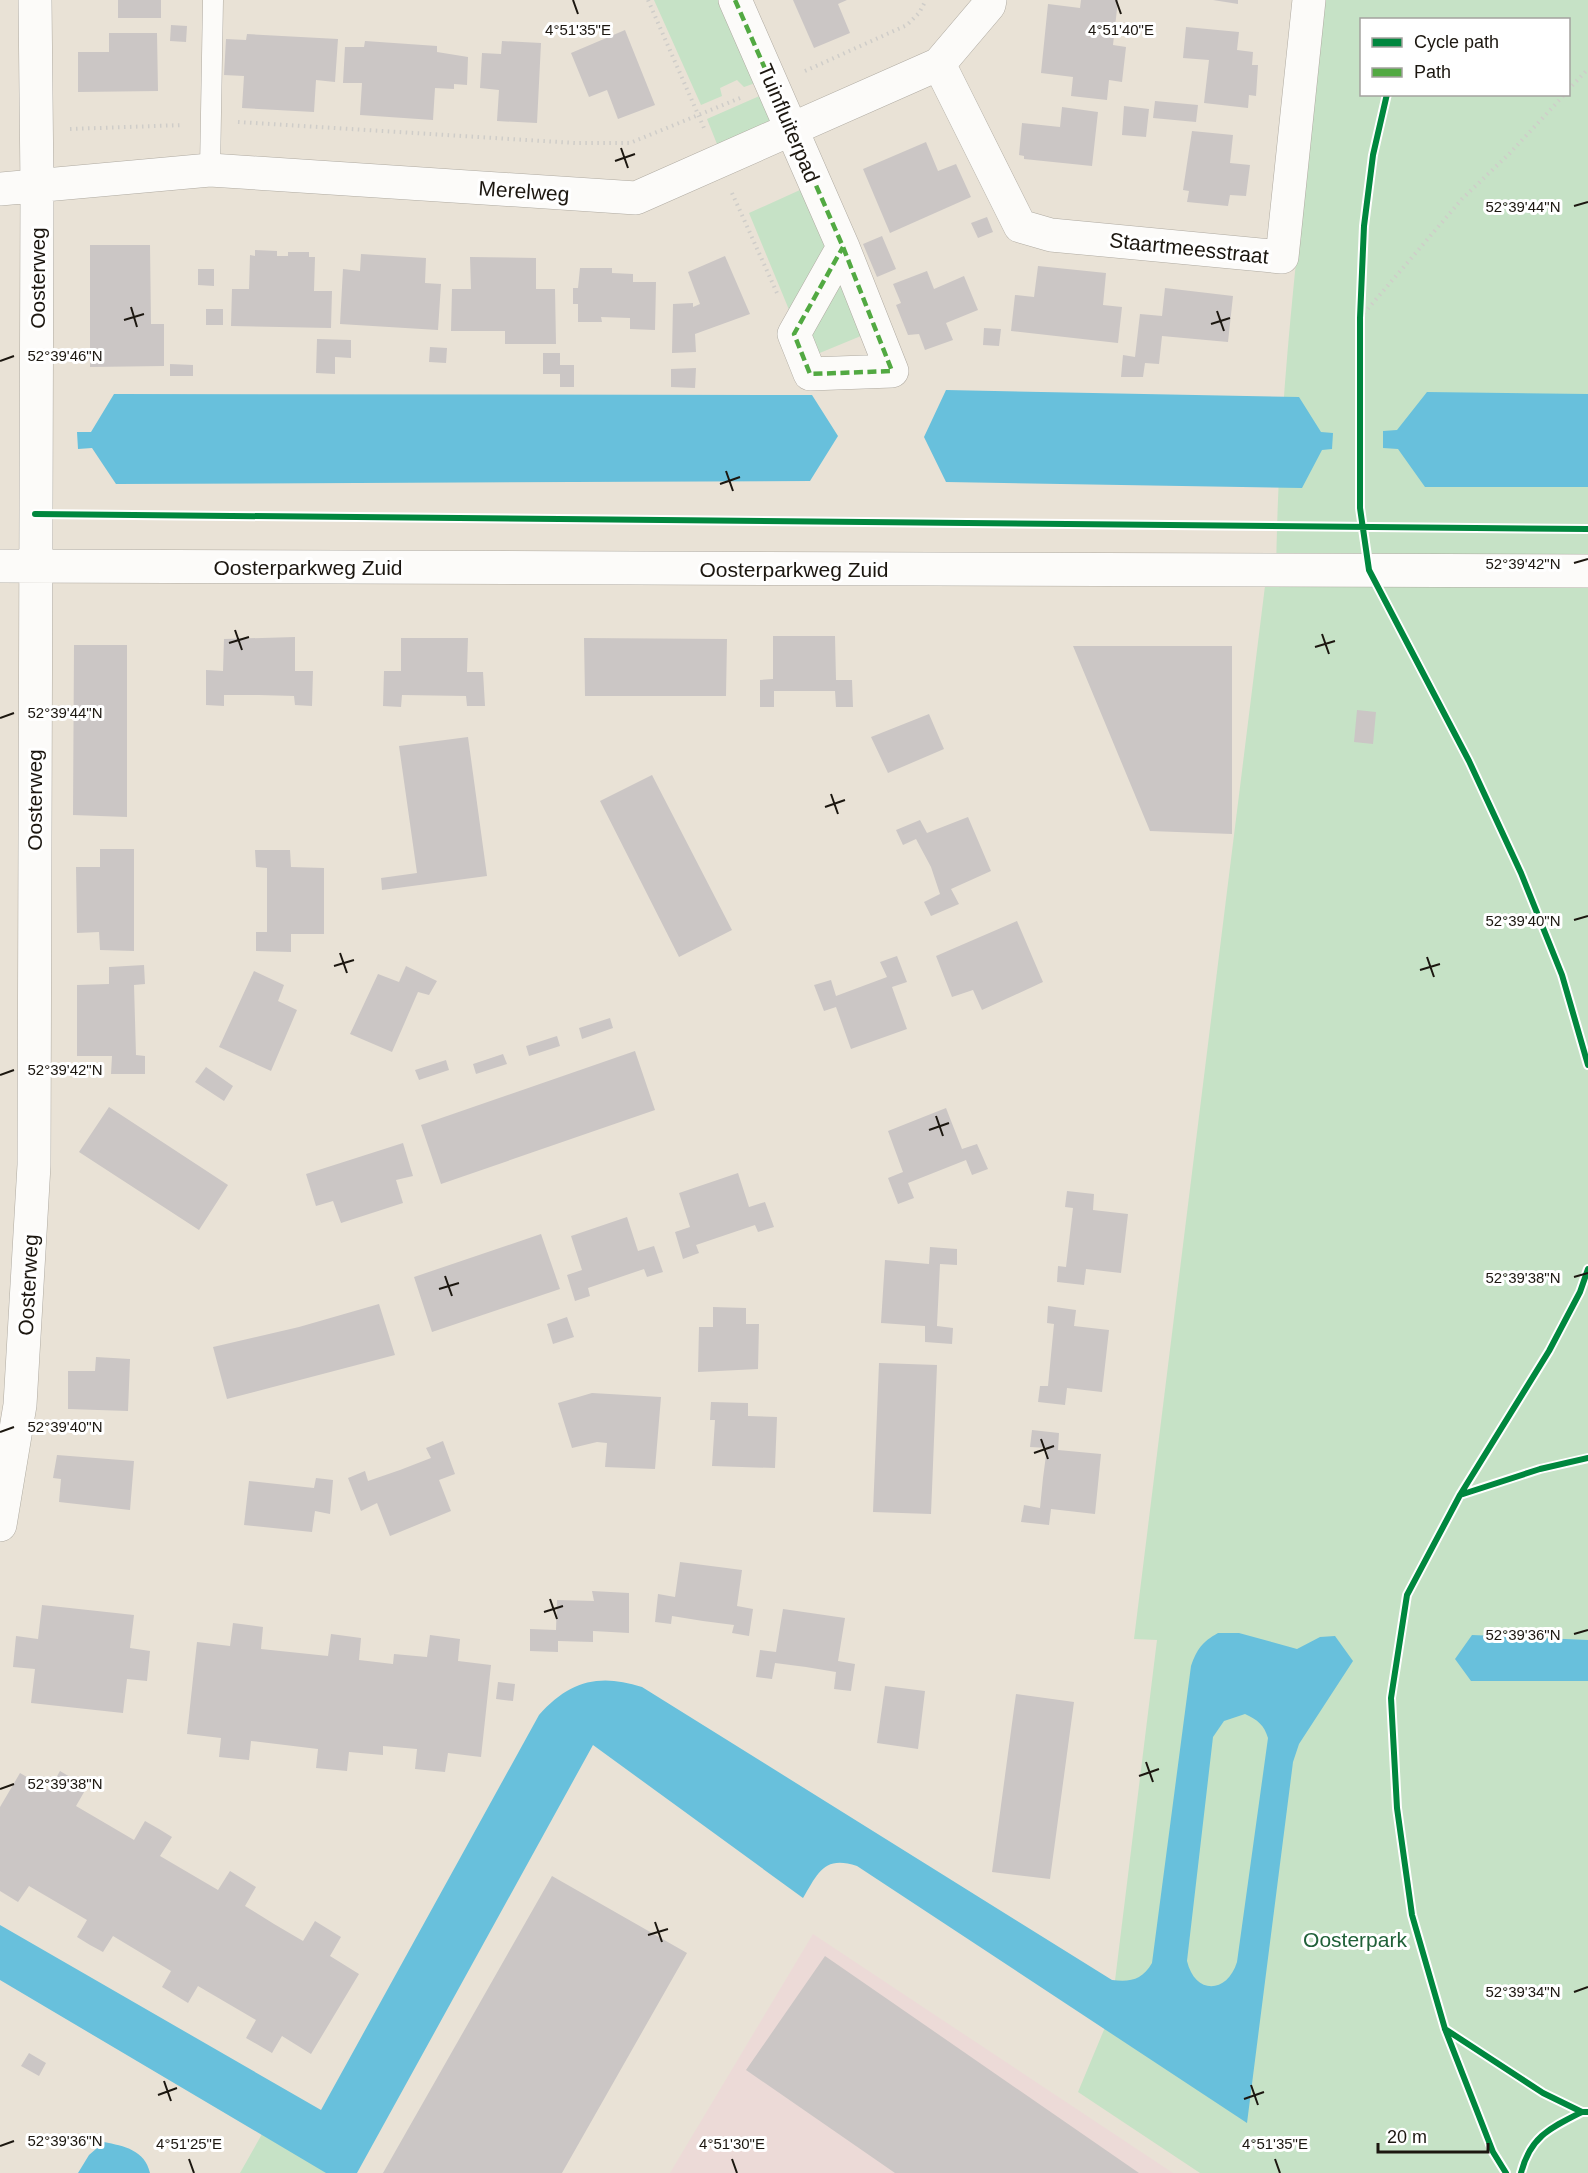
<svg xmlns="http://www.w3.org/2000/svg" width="1588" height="2173" font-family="Arial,sans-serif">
  <rect width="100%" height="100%" fill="#e9e2d6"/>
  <path fill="#ecdad7" d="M813 1934 1173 2173H670Z"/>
  <path fill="#c6e2c6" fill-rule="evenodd" d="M654 0H727L764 80 744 87 737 80 720 88 722 96 701 105Z
    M1325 0H1588V2173H1200L1078 2092 1111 2013 1157 1640 1134 1639 1265 586 1276 585C1277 390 1304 194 1325 0ZM1362 20H1568V94H1362Z
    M771 91 784 120 719 149 707 119Z
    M811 185 833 236 792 317 749 213Z
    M842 256 873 331 810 357 802 338Z
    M262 2134 325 2171 326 2173H240Z"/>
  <path fill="#68c0dc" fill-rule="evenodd" d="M946 390 1299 397 1321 432 1333 433 1332 449 1322 450 1302 488 946 482 924 437Z
    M1427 392 1588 394V487H1425L1398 449 1383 448V431L1397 430Z
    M114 394 812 395 838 436 810 481 116 484 92 448 78 449 77 432H91Z
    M1218 1633H1239L1297 1649 1320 1637 1335 1636 1353 1661 1299 1744 1293 1762 1247 2123 857 1866C824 1855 818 1873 803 1898L593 1745 357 2173H326L0 1980V1925L321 2110 539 1715C569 1681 599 1673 642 1687L1112 1980C1131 1982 1142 1980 1152 1963L1191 1666C1197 1649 1202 1642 1218 1633ZM1245 1714C1258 1720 1264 1725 1268 1738L1237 1962C1227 1994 1195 1995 1187 1961L1213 1737 1224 1721Z
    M1472 1635 1588 1640V1681H1471L1455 1659Z
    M104 2142C124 2146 145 2150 150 2173H78L89 2155Z"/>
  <path fill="#cbc6c5" d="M118 0H161V18H118Z
    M793 0H847L838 4 850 33 814 48Z
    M1081 0H1118L1113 45 1126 47 1122 82 1109 80 1107 100 1071 96 1073 77 1041 73 1048 4 1080 8Z
    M1213 0H1238V4Z
    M171 25 187 26 186 42 170 41Z
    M1186 27 1239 32 1237 50 1253 52 1252 65H1258L1256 96 1249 95 1248 108 1204 103 1209 60 1183 58Z
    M625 30 655 105 618 119 607 90 589 97 571 53Z
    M109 33H157L158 91 78 92V52H109Z
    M247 34 338 39 335 82 316 80 314 112 242 108 244 76 224 75 226 39 246 40Z
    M365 41 437 46V52L468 57 467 85 454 84V89L435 88 433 120 360 115 362 83H343L345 47H364Z
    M502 41 541 43 537 123 497 121 499 90 480 88 482 53 501 54Z
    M1155 101 1198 105 1196 122 1153 118Z
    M1124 106 1149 109 1146 137 1122 135Z
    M1062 107 1098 112 1092 166 1024 159V156L1019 155 1022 123 1060 127Z
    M1192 131 1233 135 1230 163 1250 165 1246 196 1230 195 1228 206 1187 202 1189 191 1183 190Z
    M926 142 938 171 956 164 971 197 890 233 863 169Z
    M987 217 993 232 978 238 971 223Z
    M882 236 896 269 877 277 863 244Z
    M90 245H150L151 324H164V366L90 367Z
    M255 250 277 251V256H288V252H309V257H315L314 291H332L331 328 231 326 232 289H249L250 255 255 256Z
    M361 254 426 258 425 283 441 284 438 330 340 324 343 269 360 271Z
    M725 256 750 314 695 334 696 352 672 353 673 304 693 303V307L700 304 688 272Z
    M470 257 536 258V289H555L556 344H505V331H451L452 289H471Z
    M1038 266 1106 273 1103 305 1122 307 1118 343 1011 331 1015 295 1034 297Z
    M580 268H612V273L633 274V282H656L655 330 630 329V318L601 317 602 322H578V304H573V288H578Z
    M198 269H214V286L198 285Z
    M927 271 934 289 964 276 978 310 946 323 953 340 925 350 919 334 908 335 896 305 901 303 893 284Z
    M1165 288 1233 296 1228 342 1162 336 1159 364 1145 363 1143 377H1121L1123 355 1135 357 1140 314 1162 316Z
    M206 309H223V325H206Z
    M984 328 1001 329 999 346 983 345Z
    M317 339 351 340V358L335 357V374L316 373Z
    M430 347 447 348 446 363 429 362Z
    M543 353H560V365H574V387H560V374H543Z
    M170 364 193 365V376H170Z
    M696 368 695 388 671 387V369Z
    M773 636H835L836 680H852L853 707H836L835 691H774V707H760V680L773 679Z
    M295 637V671H313L312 706 295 705 294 696 259 695H224V706L206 705V670L223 671 224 639Z
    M401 638H468L467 672H483L485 706H467L466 696 402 695 401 707 383 706 384 671H401Z
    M584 638 727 639 726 696H585Z
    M74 645H127V817L73 815Z
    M1073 646H1232V834L1150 831Z
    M1357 710 1376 712 1373 744 1354 742Z
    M929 714 944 749 888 773 871 737Z
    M468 737 487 876 382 890 381 878 417 873 399 746Z
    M652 775 732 930 679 957 600 801Z
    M968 817 991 871 951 889 959 904 931 916 924 902 940 894 931 867 916 839 903 845 896 830 920 820 927 833Z
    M100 849H134V951L100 950 99 932 77 933 76 867H100Z
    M255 850H290L291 867 324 868V934H291V952L256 951V932H267V868L256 867Z
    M1017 921 1043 982 982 1010 973 990 952 997 936 956Z
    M897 956 907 982 892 987 907 1029 851 1049 836 1007 824 1011 814 985 831 980 836 996 887 977 880 962Z
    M144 965 145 984 134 985 136 1055 145 1056V1074H111L112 1056H77V985L109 984V967Z
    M406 966 437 981 429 995 418 992 392 1052 350 1034 378 974 399 982Z
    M254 971 284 985 278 1001 297 1010 271 1071 219 1047Z
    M610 1018 613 1028 582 1039 579 1028Z
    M557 1036 560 1046 529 1056 526 1046Z
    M635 1051 655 1110 441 1184 421 1125Z
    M503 1054 507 1064 476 1074 473 1064Z
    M446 1060 449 1070 419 1080 415 1070Z
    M206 1067 233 1086 224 1101 195 1082Z
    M109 1107 228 1185 199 1230 79 1152Z
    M946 1108 962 1149 977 1144 988 1169 972 1175 966 1160 908 1183 914 1198 898 1204 888 1178 903 1172 888 1131Z
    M403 1143 413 1176 396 1180 403 1203 341 1223 333 1201 316 1206 306 1174Z
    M738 1173 749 1207 765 1202 774 1227 758 1232 755 1225 696 1245 699 1253 683 1259 675 1232 690 1227 679 1193Z
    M1067 1191 1094 1194 1093 1210 1128 1214 1121 1273 1086 1269 1084 1285 1057 1282 1058 1266 1066 1267 1073 1208 1065 1207Z
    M627 1217 638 1251 654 1246 663 1272 647 1277 644 1269 588 1288 590 1296 575 1301 567 1275 582 1270 571 1236Z
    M541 1234 560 1289 432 1332 414 1277Z
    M930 1247 957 1249V1265L940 1264 937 1326 953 1328 952 1344 925 1342V1326L881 1323 885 1260 929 1264Z
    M379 1304 395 1355 227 1399 213 1347 299 1327Z
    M1048 1306 1076 1310 1074 1326 1109 1330 1102 1392 1067 1388 1065 1405 1038 1402 1040 1386H1048L1054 1324 1047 1323Z
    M713 1307 746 1308V1324H759L758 1369 698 1372 699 1327H713Z
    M567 1317 574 1337 553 1344 547 1324Z
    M96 1357 130 1359 128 1411 68 1409V1371H95Z
    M879 1363 937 1365 931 1514 873 1512Z
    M592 1393 661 1397 655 1469 605 1467 607 1443 597 1442 572 1448 558 1403Z
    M711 1402 748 1403V1416L777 1417 775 1468 712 1466 715 1420H710Z
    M1032 1430 1059 1433 1058 1450 1101 1454 1095 1514 1051 1509 1049 1525 1021 1522 1024 1505 1040 1508 1043 1478 1047 1448 1030 1447Z
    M443 1441 455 1474 439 1480 451 1511 390 1536 377 1503 361 1511 348 1478 365 1471 368 1481 400 1470 431 1458 426 1448Z
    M57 1455 134 1461 130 1510 59 1502 61 1479 53 1478Z
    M316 1478 333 1480 330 1514 315 1511 312 1532 244 1525 249 1481 314 1488Z
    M680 1562 742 1570 737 1606 753 1609 749 1636 732 1633 734 1625 703 1621 672 1616 671 1624 655 1622 658 1594 675 1597Z
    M592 1591 629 1593V1633L593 1631V1642L558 1641V1652L530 1651V1629L556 1630 557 1600 594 1601Z
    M42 1605 134 1615 130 1648 150 1651 147 1681 127 1679 123 1713 31 1703 35 1669 13 1667 16 1636 38 1639Z
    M783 1609 845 1618 838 1661 855 1664 851 1691 834 1689 836 1672 806 1667 775 1663 772 1679 756 1677 760 1650 776 1652Z
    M233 1623 263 1627 261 1649 328 1656 331 1634 361 1638 359 1660 393 1664 394 1654 427 1657 430 1635 460 1639 458 1661 491 1665 481 1757 448 1753 445 1772 415 1769 417 1749 383 1746V1755L349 1752 347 1771 316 1768 318 1749 251 1741 249 1760 219 1757 221 1738 187 1734 197 1642 230 1646Z
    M498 1682 515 1684 513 1701 496 1699Z
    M885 1686 925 1691 918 1749 877 1743Z
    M1016 1694 1074 1702 1050 1879 992 1872Z
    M60 1771 87 1787 76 1806 134 1840 145 1821 159 1829 172 1837 160 1856 218 1890 230 1871 256 1887 245 1906 274 1924 303 1941 315 1921 341 1937 330 1956 359 1974 311 2054 282 2036 272 2053 246 2038 256 2020 198 1986 188 2003 162 1987 171 1971 113 1936 103 1952 90 1945 77 1937 87 1920 29 1886 18 1902 0 1891V1807L20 1773 49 1790Z
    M552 1876 687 1953 562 2173H383Z
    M825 1956 1139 2173H895L746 2070Z
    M29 2053 46 2063 39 2076 21 2066Z"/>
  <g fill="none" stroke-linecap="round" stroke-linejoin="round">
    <defs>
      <path id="lane" d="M210 170 213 0"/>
      <path id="street" d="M735 0 843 247 892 371 810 374 794 334 843 247
        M939 64 1020 226 1051 235 1282 257 1309 0
        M0 189 210 170 636 198 939 64 989 5 990 0
        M0 566 1588 571
        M0 1525 20 1405 34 1165 37 187 35 0"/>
    </defs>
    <use href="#lane" stroke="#afaaa1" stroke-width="21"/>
    <use href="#street" stroke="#afaaa1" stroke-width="34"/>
    <path stroke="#cfcdc9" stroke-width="4" stroke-dasharray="1.5 4.5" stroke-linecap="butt" d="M648 0 704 128
      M805 71 907 25 919 13 926 0
      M1568 90 1588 69
      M238 122 575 143H630L740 98
      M70 129 183 125
      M732 193 777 293
      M1360 318 1462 199 1510 153 1565 94"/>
    <use href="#lane" stroke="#fcfbf9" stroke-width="20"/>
    <use href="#street" stroke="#fcfbf9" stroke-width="33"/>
    <path stroke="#52a942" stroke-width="4.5" stroke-dasharray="9 4.5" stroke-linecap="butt" d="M735 0 843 247 892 371 810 374 794 334 843 247"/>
    <defs>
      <path id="cycleway" d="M1387 94 1373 155 1364 226 1360 318V508L1369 570 1469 761 1521 873 1562 975 1588 1065
        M35 514 1588 529
        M1460 1495 1540 1469 1588 1458
        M1445 2029 1543 2093 1582 2112
        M1506 2173 1493 2152 1445 2029 1412 1915 1397 1808 1391 1698 1407 1595 1460 1495 1549 1351 1580 1292 1588 1269
        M1521 2173C1530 2137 1550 2128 1582 2112H1587"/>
    </defs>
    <use href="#cycleway" stroke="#fff" stroke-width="10"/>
    <use href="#cycleway" stroke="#00873e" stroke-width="6"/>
  </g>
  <path fill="none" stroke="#1c1710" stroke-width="2" d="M573 0 578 14M1116 0 1121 14M621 148 628 168M615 161 635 154M1574 206 1588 202M131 307 137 327M1217 311 1224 331M124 320 144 314M1211 324 1230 318M0 361 14 356M726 471 733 491M720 484 740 477M1574 563 1588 559M235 630 242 650M1322 634 1329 654M229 643 249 637M1315 647 1335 641M0 718 14 713M831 794 838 814M825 807 845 800M1574 920 1588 916M340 953 347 973M1427 957 1434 977M334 966 354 960M1420 970 1440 964M0 1075 14 1070M936 1116 943 1136M929 1130 949 1123M445 1276 452 1296M1574 1277 1588 1273M439 1289 459 1283M0 1432 14 1427M1041 1439 1048 1459M1034 1453 1054 1446M550 1599 557 1619M544 1612 563 1606M1574 1634 1588 1630M1146 1762 1153 1782M1139 1776 1159 1769M0 1789 14 1784M655 1922 662 1942M648 1935 668 1929M1574 1992 1588 1987M164 2081 171 2101M1251 2085 1258 2105M158 2095 177 2088M1244 2099 1264 2092M0 2146 14 2141M189 2159 194 2173M732 2159 737 2173M1275 2159 1280 2173"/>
  <g text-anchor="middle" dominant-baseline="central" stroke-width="6" stroke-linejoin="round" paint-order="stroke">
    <g font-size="21" fill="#1c1710" stroke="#fff">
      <text transform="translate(789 123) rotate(67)">Tuinfluiterpad</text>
      <text transform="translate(524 191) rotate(4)">Merelweg</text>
      <text transform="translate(1189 248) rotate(6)">Staartmeesstraat</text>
      <text transform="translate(37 278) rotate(-90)">Oosterweg</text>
      <text x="308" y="567">Oosterparkweg Zuid</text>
      <text x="794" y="569">Oosterparkweg Zuid</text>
      <text transform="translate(34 800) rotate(-90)">Oosterweg</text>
      <text transform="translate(28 1285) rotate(-87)">Oosterweg</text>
    </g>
    <g font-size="21" fill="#206139" stroke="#fff">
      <text x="1355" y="1939">Oosterpark</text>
    </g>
  </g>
  <g font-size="15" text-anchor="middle" fill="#1c1710" stroke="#fff" stroke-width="6" stroke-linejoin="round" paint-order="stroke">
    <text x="578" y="35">4°51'35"E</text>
    <text x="1121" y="35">4°51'40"E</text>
    <text x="1523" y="212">52°39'44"N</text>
    <text x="65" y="361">52°39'46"N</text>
    <text x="1523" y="569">52°39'42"N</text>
    <text x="65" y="718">52°39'44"N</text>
    <text x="1523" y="926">52°39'40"N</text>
    <text x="65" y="1075">52°39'42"N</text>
    <text x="1523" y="1283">52°39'38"N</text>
    <text x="65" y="1432">52°39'40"N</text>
    <text x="1523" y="1640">52°39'36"N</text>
    <text x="65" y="1789">52°39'38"N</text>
    <text x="1523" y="1997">52°39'34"N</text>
    <text x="65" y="2146">52°39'36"N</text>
    <text x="189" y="2149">4°51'25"E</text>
    <text x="732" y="2149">4°51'30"E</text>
    <text x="1275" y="2149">4°51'35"E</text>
  </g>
  <rect x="1360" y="18" width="210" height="78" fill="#ffffff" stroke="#a4a29f" stroke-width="1.5"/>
  <rect x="1372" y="38" width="30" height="9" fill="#00873e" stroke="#a4a29f" stroke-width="1.5"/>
  <text x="1414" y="48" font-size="18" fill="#1c1710">Cycle path</text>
  <rect x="1372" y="68" width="30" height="9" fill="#52a942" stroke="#a4a29f" stroke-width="1.5"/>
  <text x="1414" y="78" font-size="18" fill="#1c1710">Path</text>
  <path d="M1378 2143v9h110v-9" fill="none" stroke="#1c1710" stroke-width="3"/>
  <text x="1387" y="2143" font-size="18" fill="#1c1710" stroke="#ffffff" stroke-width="4.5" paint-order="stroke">20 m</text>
</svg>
